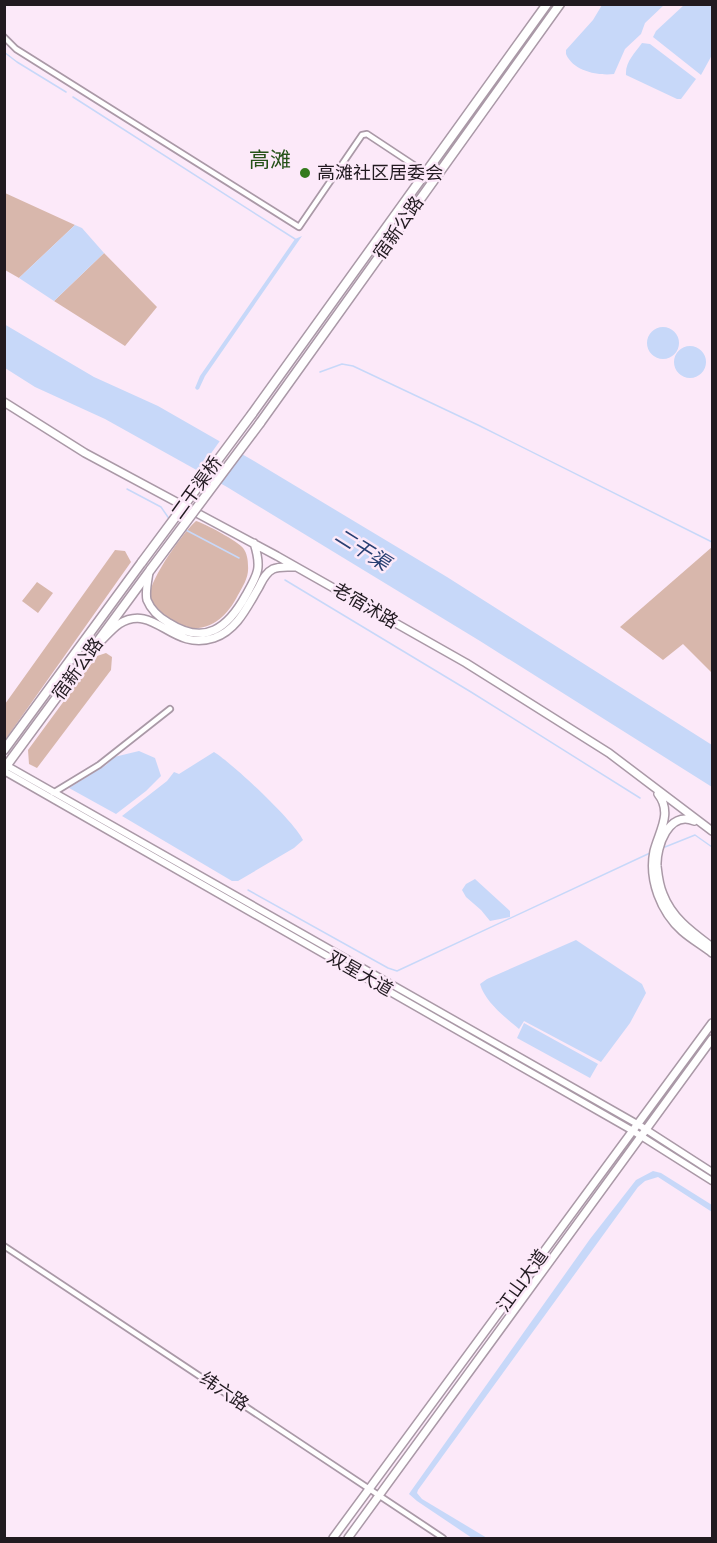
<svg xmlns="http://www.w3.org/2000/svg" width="717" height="1543" font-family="'Source Sans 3','Noto Sans SC',sans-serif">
  <rect width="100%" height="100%" fill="#fce9f9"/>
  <path fill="#d8b7ac" d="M5 193 75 225 19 278 5 270Z
    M104 253 157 307 125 346 54 301Z
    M196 521C204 523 239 542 243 548 247 553 248 560 248 566 249 577 243 586 238 595 222 627 194 640 165 615 159 611 152 605 150 598 146 584 184 531 196 521Z
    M712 547V673L683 644 663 660 620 627Z
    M115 550 125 551 131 562 5 740V704Z
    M37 582 53 593 38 613 22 601Z
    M106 653 112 657 111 670 37 768 29 764 28 750 97 656Z"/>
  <path fill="#c7d8f9" d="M602 5H664L645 23 641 34 625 49 614 74C598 76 573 71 566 54V50L593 20Z
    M684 5H712V55L701 75 653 37 656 31Z
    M642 43 650 44 696 79 681 99H677L626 75C625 62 635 53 642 43Z
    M75 225 82 228 104 253 54 301 19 278Z
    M302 236 205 376 199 389 197 390 195 388 200 376 295 239Z
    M4 324 94 377 158 406 254 461 447 577 712 745V787L480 641 227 487 105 419 35 387 5 368Z
    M647 343a16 16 0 1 1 32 0a16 16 0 1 1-32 0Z
    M674 362a16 16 0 1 1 32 0a16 16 0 1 1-32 0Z
    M139 751 155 758 161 776 146 791 116 814 69 788 106 765 114 757Z
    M214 752C232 763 295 822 303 840L294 848 238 881H232L122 816 167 781 174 772 179 774Z
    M475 879 510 911V917L490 921 481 910 466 897 462 890 466 884Z
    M576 940 642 984 646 993 630 1023 601 1062 524 1021 519 1029C506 1018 485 1002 480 984L487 979Z
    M524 1023 598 1064 590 1078 517 1038Z
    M653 1171 661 1173 712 1205V1212L658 1177 645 1181 638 1187 418 1490 417 1493 422 1499 487 1538H472L417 1501 409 1494 411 1491 590 1239 636 1180Z"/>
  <path fill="#fce9f9" d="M222 438 243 450 218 485 197 473Z"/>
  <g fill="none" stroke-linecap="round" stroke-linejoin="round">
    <path stroke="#c7d8f9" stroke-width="1.5" d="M4 52 17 62 66 92
      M73 97 295 239
      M320 372 342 364 353 366 478 425 712 542
      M127 489 161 507 170 520
      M184 529 239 558
      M285 580 471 692 640 798
      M665 847 695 835 712 847
      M248 890 388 968 397 971 650 853"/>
    <defs>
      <path id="minor" d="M4 37 16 49 299 227 362 135 367 134 435 179
        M53 793 99 765 170 709
        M4 1246 443 1538"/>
      <path id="tertiary" d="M4 764 639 1125 712 1172
        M4 771 633 1131 712 1181"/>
      <path id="secondary" d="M4 402 85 453 277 556 466 663 609 753 712 831
        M149 572C148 580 145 592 147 600 151 610 160 618 169 623 205 646 228 628 246 595 258 574 262 568 254 543
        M102 640C107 635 113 628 119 624 155 602 171 652 214 638 237 630 247 607 259 587 262 581 265 573 273 569 279 566 288 567 295 567
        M658 794C673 813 659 831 654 851 648 880 661 912 682 931 691 939 703 946 712 953
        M694 821C669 810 656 847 657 866 658 875 659 885 663 894 672 918 692 932 712 947
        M333 1538 712 1023
        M348 1538 712 1039"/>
      <path id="trunk" d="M252 414 547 4
        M260 423 560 4
        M4 750 142 562
        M4 769 151 569"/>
    </defs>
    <use href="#minor" stroke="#aa99a7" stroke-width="8"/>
    <use href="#tertiary" stroke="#aa99a7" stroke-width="9"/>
    <use href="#secondary" stroke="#aa99a7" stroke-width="10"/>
    <use href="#trunk" stroke="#aa99a7" stroke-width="11"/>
    <use href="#minor" stroke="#fff" stroke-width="4.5"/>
    <use href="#tertiary" stroke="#fff" stroke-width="6"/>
    <use href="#secondary" stroke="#fff" stroke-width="7"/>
    <use href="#trunk" stroke="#fff" stroke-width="8"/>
    <defs>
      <path id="trunk-bridge" d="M142 562 252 414
        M151 569 260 423"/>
    </defs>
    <use href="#trunk-bridge" stroke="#aa99a7" stroke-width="11" stroke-linecap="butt"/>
    <use href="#trunk-bridge" stroke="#fff" stroke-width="8"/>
  </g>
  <circle fill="#347a1d" stroke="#fce9f9" stroke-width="2" cx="305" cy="173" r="6"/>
  <g text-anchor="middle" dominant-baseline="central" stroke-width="5" stroke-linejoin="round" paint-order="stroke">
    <g font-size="18" fill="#211a20" stroke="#fce9f9" text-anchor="start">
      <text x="317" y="173">高滩社区居委会</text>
    </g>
    <g font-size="18" fill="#211a20" stroke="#fce9f9">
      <text transform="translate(399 228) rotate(-55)">宿新公路</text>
      <text transform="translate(197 488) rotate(-54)">二干渠桥</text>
      <text transform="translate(365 606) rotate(30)">老宿沭路</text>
      <text transform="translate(78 669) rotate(-54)">宿新公路</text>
      <text transform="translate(360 974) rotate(30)">双星大道</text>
      <text transform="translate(523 1281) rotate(-54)">江山大道</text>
      <text transform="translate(224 1392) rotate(34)">纬六路</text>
    </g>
    <g font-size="20" font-style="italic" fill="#294073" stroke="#fce9f9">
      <text transform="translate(362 550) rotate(32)">二干渠</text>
    </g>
    <g font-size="21" fill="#255118" stroke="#fce9f9">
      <text x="270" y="160">高滩</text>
    </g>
  </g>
  <rect width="717" height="1543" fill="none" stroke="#211a20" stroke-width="12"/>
</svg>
